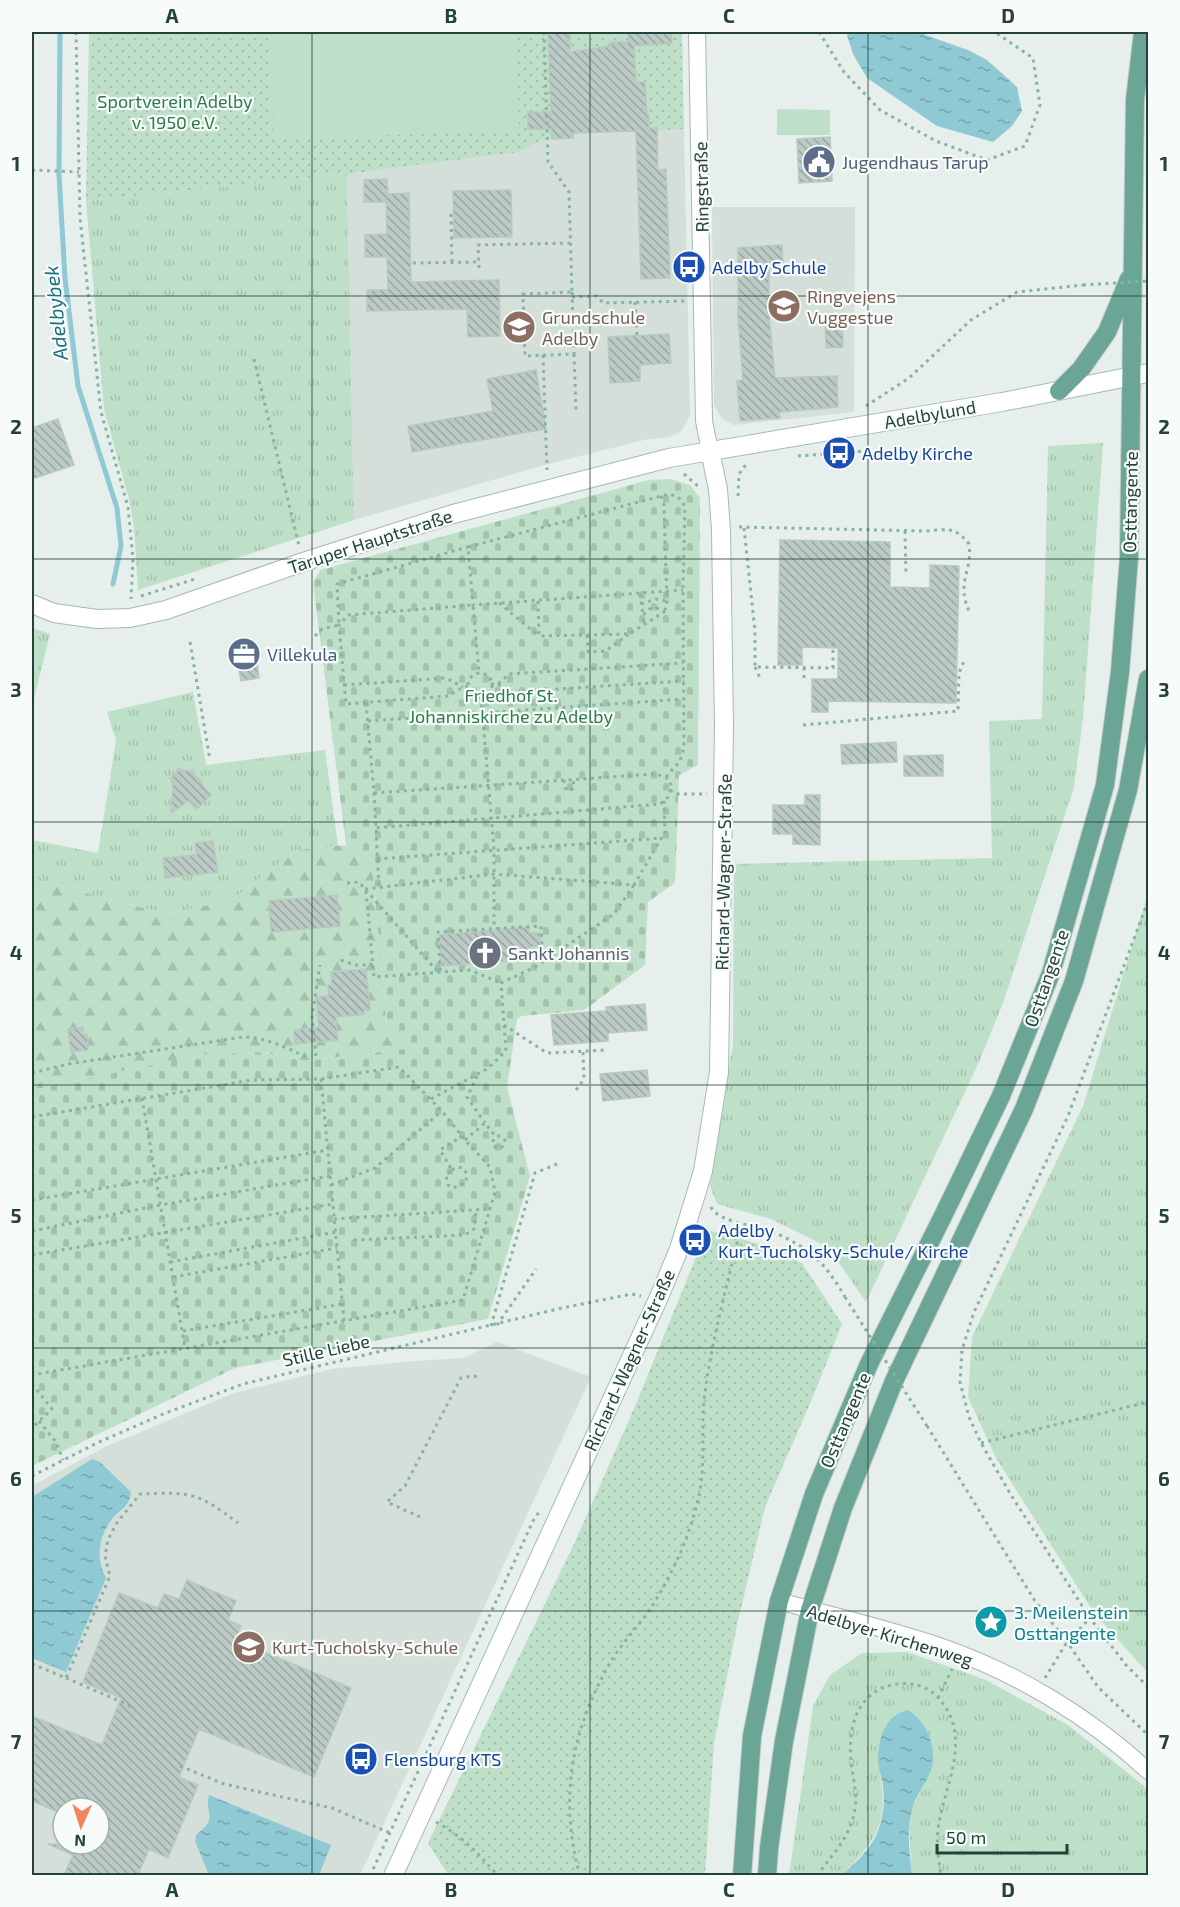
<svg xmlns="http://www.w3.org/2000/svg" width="1180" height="1907" font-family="'Exo 2',sans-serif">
  <defs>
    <pattern id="grass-tufts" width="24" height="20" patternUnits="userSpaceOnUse" patternTransform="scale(1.5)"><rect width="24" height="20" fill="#bfe0c8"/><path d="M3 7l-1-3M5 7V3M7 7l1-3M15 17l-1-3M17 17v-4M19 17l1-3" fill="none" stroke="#a4c1ad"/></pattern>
    <pattern id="forest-firs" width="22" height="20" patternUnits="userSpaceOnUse" patternTransform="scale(1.5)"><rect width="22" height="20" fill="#bfe0c8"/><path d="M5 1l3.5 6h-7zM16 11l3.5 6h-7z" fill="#a4c1ad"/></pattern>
    <pattern id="cemetery-stones" width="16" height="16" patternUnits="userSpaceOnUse" patternTransform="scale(1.5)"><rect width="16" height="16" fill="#bfe0c8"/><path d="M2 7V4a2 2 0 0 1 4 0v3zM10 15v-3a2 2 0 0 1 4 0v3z" fill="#a4c1ad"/></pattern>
    <pattern id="park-dots" width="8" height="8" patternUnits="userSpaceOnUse" patternTransform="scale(1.5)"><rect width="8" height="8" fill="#bfe0c8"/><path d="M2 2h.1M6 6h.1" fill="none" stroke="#a4c1ad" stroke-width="1.8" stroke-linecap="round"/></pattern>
    <pattern id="water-ripples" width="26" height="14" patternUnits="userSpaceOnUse" patternTransform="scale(1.5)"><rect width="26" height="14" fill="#8ec9d4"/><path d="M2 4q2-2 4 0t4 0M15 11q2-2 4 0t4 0" fill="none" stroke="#74a5ad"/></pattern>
    <pattern id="building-back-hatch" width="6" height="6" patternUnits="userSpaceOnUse" patternTransform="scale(1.5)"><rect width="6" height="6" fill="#bbcac4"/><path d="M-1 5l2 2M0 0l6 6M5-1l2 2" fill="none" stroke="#98a6a0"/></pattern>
  </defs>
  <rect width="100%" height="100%" fill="#e6efeb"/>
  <path fill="#d4dfda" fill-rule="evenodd" d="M684 129 690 415 682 431 670 437 644 440 541 466 354 520 347 174 519 152 542 140 574 139V134Z
    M712 207H855L854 412 734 425 722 419 714 405Z
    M497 1342 591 1377 360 1875 32 1876V1486L107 1446 234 1393 332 1369 415 1361 463 1358ZM63 1808H99V1844H63Z"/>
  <path fill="url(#grass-tufts)" d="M347 174 354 520 138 590 134 528 130 503 104 409 86 201Z
    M1103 443 1083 719 1074 787 1003 1003 979 1062 866 1302 828 1247 771 1219 717 1204 710 1186 733 1044 734 864 992 858 989 721 1042 719 1048 446Z
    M32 628 50 634 32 706Z
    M193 692 206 765 325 750 338 846 298 850 232 900 167 914 32 879V840L98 853 116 740 107 712Z
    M1148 894V1673L1094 1613 996 1458 968 1397 972 1337 1083 1106Z
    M907 1652 986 1680 1068 1725 1148 1789V1875H912L909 1828 912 1808 925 1782 878 1762C889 1817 882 1836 842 1875L789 1876 813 1706 830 1675 862 1653Z"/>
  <path fill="url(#forest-firs)" d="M346 845 373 873 387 1028 405 1026V1049L304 1061 259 1052 199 1055 32 1090V879L167 914 232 900 298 850Z"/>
  <path fill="url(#cemetery-stones)" d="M670 479 690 485 700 498 698 765 679 775 675 883 648 902 645 965 584 1010 522 1016 517 1019 507 1087 530 1176 488 1319 235 1368 32 1466V1090L199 1055 259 1052 304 1061 405 1049V1027L387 1028 373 873 346 845 313 583 320 570 649 480Z"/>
  <path fill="url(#park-dots)" d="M89 32H682L684 129 575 134 574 139 542 140 519 152 347 174 86 201Z
    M707 1230 759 1244 802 1263 842 1324 812 1399 765 1507 737 1625 714 1743 705 1875H448L428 1843 574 1544 636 1404Z"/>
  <path fill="#bfe0c8" d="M271 32H517L519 132 273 138Z
    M777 109 830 110V135H777Z"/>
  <path fill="url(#water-ripples)" d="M846 32H917L968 50 987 60 1017 87 1022 111 1012 126 993 142 937 126 867 78 853 54Z
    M92 1459 100 1462 131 1492C129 1508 121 1508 112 1519 99 1536 95 1558 106 1578L66 1672 32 1658V1497Z
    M908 1710C926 1722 937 1745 932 1767 928 1782 915 1795 912 1810 906 1831 910 1854 912 1875H842C855 1863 870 1850 877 1833 883 1820 885 1802 883 1788 883 1779 878 1770 878 1761 878 1739 885 1715 908 1710Z
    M209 1795 331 1845 319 1875H209L195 1841 196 1835C220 1817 204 1814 209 1795Z"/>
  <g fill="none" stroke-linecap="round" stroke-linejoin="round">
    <path stroke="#8ec9d4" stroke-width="5" d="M60 32 59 175 65 278 78 386 117 508 121 546 113 584"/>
  </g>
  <path fill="url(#building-back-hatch)" stroke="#b8c9c2" stroke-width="1.5" d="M548 32H570V52L611 46V42H629L628 32H671L672 43 634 46 636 82H645L647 115H649V128H657L658 170 666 169 670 278 641 279 636 131 573 133V138L552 139 551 129H528V112H551Z
    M830 137 832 181 799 183 797 139Z
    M387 179 388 194 409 193 411 282 499 280 500 336 468 337 467 309 367 311V290H388L387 257H365V235L387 234 386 202H364V180Z
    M511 190 512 237 454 238 453 191Z
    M782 245 783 263 769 264V315L775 378 837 376 838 407 779 412 780 418 740 421 737 381 743 380 738 319V248Z
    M842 317 843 347 826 348 825 318Z
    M669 334 671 363 640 365V381L610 383 608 337Z
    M536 370 546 429 412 452 408 426 493 411 487 379Z
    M58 419 74 465 32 479V428Z
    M780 540 890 542V587L930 588V565L959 566 956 703 828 701V712H812V679H838V648L802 647V665H778Z
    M251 645 253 662H257L259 678 241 681 235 647Z
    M896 742 897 762 842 764 841 745Z
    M943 755V776H904V756Z
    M178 768 185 771 193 770 195 776 201 780 202 785 211 795 197 809 188 801 171 813 173 784 170 778 176 774Z
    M805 795H820V845L793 844V834H773V805H805Z
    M213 841 218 872 165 878 163 858 197 855 195 843Z
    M337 895 340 926 271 932 269 901Z
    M529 927V933H540L541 946 530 947 531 959 441 966 439 935Z
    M366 969 370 1010H364V1014L336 1017 338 1040 295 1044 294 1030 319 1027 316 997 329 996 328 985H332L331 972Z
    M645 1004 647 1030 608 1033V1041L554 1045 551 1015 606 1011V1007Z
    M83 1027V1035L87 1034 88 1050 71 1052 68 1029Z
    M647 1070 650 1096 603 1101 600 1074Z
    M187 1580 236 1601 228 1620 241 1626 235 1640 351 1688 314 1777 199 1729 179 1777 198 1785 168 1858 149 1849 138 1875H64L73 1855 48 1844H99V1808H63V1814L32 1801V1761L36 1751 32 1750V1716L102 1745 121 1698 83 1682 119 1593 158 1608 164 1594 179 1599Z"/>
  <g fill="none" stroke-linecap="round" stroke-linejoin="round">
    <defs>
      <path id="street" d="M697 32 704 421 710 451
        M779 1601C833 1616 889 1629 942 1647 1017 1673 1090 1717 1148 1771"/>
      <path id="secondary" d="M32 604 54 613 97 619 130 618 166 610 303 562 453 514 669 458 1002 402 1148 373
        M393 1876 659 1297 679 1249 703 1171 719 1072 724 726 721 530 718 489 710 451"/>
      <path id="primary" d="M1059 391 1081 369 1107 332 1129 279
        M742 1876 752 1736 779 1601 814 1494 869 1364 943 1216 1001 1096 1051 973 1105 785 1120 672 1129 557 1135 100 1143 32
        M767 1876 769 1848 784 1741 810 1610 843 1508 894 1381 1024 1109 1074 981 1128 790 1148 679"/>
    </defs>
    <use href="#street" stroke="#a8b8b2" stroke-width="18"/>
    <use href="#secondary" stroke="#a4bbb3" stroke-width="20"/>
    <use href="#primary" stroke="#c2cac8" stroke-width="20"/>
    <path stroke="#86b3a5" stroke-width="3" stroke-dasharray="3 4.5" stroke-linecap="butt" d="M76 32 80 218 101 412 128 507 133 559 131 599
      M544 32 548 162 569 192 572 292
      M819 32 844 72 880 110 936 141 987 160 1025 146 1040 105 1033 58 995 32
      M32 170 79 172
      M451 214 452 263
      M413 263 479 262
      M479 268 478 245 570 243
      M572 292 574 354 525 356 523 294Z
      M572 297 597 296 603 303 686 301
      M635 302 637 336
      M574 354 576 410
      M543 355 547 470
      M254 359 299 546
      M866 406 909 378 971 320 1017 292 1083 285
      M798 456 866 451
      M684 474 699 487
      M661 496 664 505 667 605 664 612
      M738 496 739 474 747 463
      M739 527 925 531C947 530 954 525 969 544 973 572 955 582 970 613
      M744 528 755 631V667L833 668V641
      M905 531 906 574
      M640 594 643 615
      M141 596 195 579
      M538 601 539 636 629 634 664 612 657 608 649 609 643 615 644 625
      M499 603 539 636
      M641 604 656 599 666 601
      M587 635 588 652 605 651 628 635
      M315 636 322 629 339 625 337 584 468 547
      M190 642 210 760
      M755 667 760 678
      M468 685a12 12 0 1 1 24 0a12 12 0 1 1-24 0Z
      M804 678V668
      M491 684H498L509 674 683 663
      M498 684 510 692 684 681
      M344 685 446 678 463 687
      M468 686 463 687 448 696 346 704 339 625 348 615 473 605 479 673
      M481 697 494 849V928
      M366 703 374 793 379 888
      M368 721 683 699
      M803 725 958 711 959 673 964 661
      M666 777 680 761 684 748 683 590 685 506 678 497 669 494 468 547 473 605 683 590
      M564 780 565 788 570 791 574 787 573 779
      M670 790 678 794H707
      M374 793 655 774 666 777 672 786 668 797 660 804 375 828
      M377 859 662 838
      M347 883 359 882 437 971
      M365 889 494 874 634 885 665 832 664 800
      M366 891 374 977 470 970 501 983
      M1148 901 1068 1116 974 1312 962 1350 960 1382 969 1417 981 1443 1011 1495 1090 1618 1126 1665 1148 1687
      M341 960 354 965H373
      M440 971 438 932 541 926 543 962
      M504 1025 547 1053 608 1050
      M316 1056 312 1016 320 965
      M32 1073 68 1064 243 1037C266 1037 286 1048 307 1057
      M477 1076 467 1097 485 1123
      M321 1079 344 1321
      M576 1090 584 1079 583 1052
      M142 1098 185 1348
      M431 1099 487 1069 506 1051 501 983 535 967 614 914 634 885
      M32 1117 252 1080 321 1079 399 1067 442 1111 465 1140 490 1167 495 1192 463 1300 32 1375
      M493 1142a6 6 0 1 1 12 0a6 6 0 1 1-12 0Z
      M465 1140 485 1123 496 1137
      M452 1170 458 1167 463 1168 467 1174 466 1180 464 1184 453 1188 448 1185 446 1175 452 1170 440 1150 462 1136
      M331 1185 375 1168 442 1111
      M32 1200 328 1150
      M711 1207C718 1222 754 1225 770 1231 778 1234 787 1238 795 1243 818 1255 833 1276 845 1297
      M334 1219 488 1209
      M32 1231 160 1205 330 1176
      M354 1240 465 1235 474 1229 476 1210
      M32 1255 333 1204
      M170 1262 336 1232
      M173 1277 337 1248
      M497 1325 536 1269
      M491 1326 535 1173 557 1164
      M183 1331 342 1304
      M32 1384 52 1409 32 1428
      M39 1421 56 1442 63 1460
      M927 1426 1035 1601 1067 1642 1098 1687 1148 1735
      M981 1443 1148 1402
      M32 1476 97 1443 163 1414 243 1384 562 1308 632 1294 641 1296
      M420 1517 387 1502 405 1486 461 1378 472 1376 481 1377
      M32 1664 66 1678 110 1576 105 1556 108 1540 116 1524 140 1494C191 1492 197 1492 238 1523
      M66 1678 135 1708
      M1045 1678 1067 1642 1090 1618
      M938 1698 952 1669
      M180 1766 224 1784 332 1808 390 1833
      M436 1822C463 1837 478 1853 498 1876
      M370 1876 533 1521 539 1512
      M580 1876C558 1798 572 1726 613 1658 623 1643 635 1629 646 1615 670 1580 688 1541 698 1500 706 1467 701 1434 704 1400 711 1341 728 1282 742 1223
      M817 1876C832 1854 851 1837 855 1809 858 1792 852 1777 851 1760 848 1731 855 1698 885 1687 898 1682 916 1682 929 1690 941 1697 951 1714 954 1727 961 1764 942 1794 938 1830 936 1845 939 1861 941 1876"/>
    <use href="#street" stroke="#fff" stroke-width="16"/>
    <use href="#secondary" stroke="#fff" stroke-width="18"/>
    <use href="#primary" stroke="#6aa596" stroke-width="18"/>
    <path stroke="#86b3a5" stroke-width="3" stroke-dasharray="3 4.5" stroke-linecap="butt" d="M1083 285 1148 281
      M845 1297 927 1426"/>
  </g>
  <path fill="none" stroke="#24423a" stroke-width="1.5" stroke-opacity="0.55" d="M312 32V1876M590 32V1876M868 32V1876M32 296H1148M32 559H1148M32 822H1148M32 1085H1148M32 1348H1148M32 1611H1148"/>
  <defs>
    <symbol id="civic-disc" viewBox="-11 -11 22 22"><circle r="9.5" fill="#5c6f8a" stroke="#f7fbf9"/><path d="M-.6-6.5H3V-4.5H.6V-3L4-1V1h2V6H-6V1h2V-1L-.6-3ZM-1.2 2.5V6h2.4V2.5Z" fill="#fff"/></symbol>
    <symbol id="bus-disc" viewBox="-11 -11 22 22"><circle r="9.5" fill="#1a4fb4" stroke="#f7fbf9"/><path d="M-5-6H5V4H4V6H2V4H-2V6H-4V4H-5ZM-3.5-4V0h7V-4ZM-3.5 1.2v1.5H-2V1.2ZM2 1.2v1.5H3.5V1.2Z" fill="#fff"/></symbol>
    <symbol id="school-disc" viewBox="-11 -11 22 22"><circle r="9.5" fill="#8d6e63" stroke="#f7fbf9"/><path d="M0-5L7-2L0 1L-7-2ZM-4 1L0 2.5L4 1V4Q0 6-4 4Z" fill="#fff"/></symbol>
    <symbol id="office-disc" viewBox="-11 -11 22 22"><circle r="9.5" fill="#5c6f8a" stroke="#f7fbf9"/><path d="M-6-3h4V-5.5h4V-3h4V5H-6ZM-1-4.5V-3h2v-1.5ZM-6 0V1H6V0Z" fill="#fff"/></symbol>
    <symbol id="church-disc" viewBox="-11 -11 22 22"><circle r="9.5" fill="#6b7280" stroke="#f7fbf9"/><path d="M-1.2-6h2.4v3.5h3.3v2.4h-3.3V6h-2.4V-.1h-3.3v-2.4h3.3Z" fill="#fff"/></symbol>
    <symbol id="sight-disc" viewBox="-11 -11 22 22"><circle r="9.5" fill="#0f9aa8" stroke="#f7fbf9"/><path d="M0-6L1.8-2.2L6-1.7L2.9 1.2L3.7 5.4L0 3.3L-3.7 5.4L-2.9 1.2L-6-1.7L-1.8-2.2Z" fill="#fff"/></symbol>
  </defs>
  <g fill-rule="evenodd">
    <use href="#civic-disc" x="800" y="143" width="38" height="38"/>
    <use href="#bus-disc" x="670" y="248" width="38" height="38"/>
    <use href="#school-disc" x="765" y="287" width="38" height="38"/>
    <use href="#school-disc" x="500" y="308" width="38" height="38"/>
    <use href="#bus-disc" x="820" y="434" width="38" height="38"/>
    <use href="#office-disc" x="225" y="635" width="38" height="38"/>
    <use href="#church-disc" x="466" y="934" width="38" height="38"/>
    <use href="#bus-disc" x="676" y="1221" width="38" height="38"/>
    <use href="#sight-disc" x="972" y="1603" width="38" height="38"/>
    <use href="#school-disc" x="230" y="1628" width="38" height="38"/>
    <use href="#bus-disc" x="342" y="1740" width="38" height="38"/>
  </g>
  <g text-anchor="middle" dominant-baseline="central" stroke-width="4.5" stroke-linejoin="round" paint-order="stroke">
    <g font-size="18" fill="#2d7a4b" stroke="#f7fbf9">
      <text x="175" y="101">Sportverein Adelby<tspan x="175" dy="21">v. 1950 e.V.</tspan></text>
      <text x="511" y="695">Friedhof St.<tspan x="511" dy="21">Johanniskirche zu Adelby</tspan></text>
    </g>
    <g font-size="18" fill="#4e5e75" stroke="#f7fbf9" text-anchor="start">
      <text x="842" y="162">Jugendhaus Tarup</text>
      <text x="267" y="654">Villekula</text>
    </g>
    <g font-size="18" fill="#24423a" stroke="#f7fbf9">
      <text transform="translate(701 187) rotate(-91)">Ringstraße</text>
      <text transform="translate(930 414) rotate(-10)">Adelbylund</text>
      <text transform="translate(1130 502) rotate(-89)">Osttangente</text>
      <text transform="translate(370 541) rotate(-18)">Taruper Hauptstraße</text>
      <text transform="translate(723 872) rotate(-89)">Richard-Wagner-Straße</text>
      <text transform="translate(1046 978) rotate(-71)">Osttangente</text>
      <text transform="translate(326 1350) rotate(-13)">Stille Liebe</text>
      <text transform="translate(629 1360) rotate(-66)">Richard-Wagner-Straße</text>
      <text transform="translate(845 1420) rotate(-67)">Osttangente</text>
      <text transform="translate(890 1635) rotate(17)">Adelbyer Kirchenweg</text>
    </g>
    <g font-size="18" fill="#164399" stroke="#f7fbf9" text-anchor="start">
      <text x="712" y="267">Adelby Schule</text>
      <text x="862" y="453">Adelby Kirche</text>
      <text x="718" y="1230">Adelby<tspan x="718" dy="21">Kurt-Tucholsky-Schule/ Kirche</tspan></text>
      <text x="384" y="1759">Flensburg KTS</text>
    </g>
    <g font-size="18" fill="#785e54" stroke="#f7fbf9" text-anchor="start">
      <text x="807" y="296">Ringvejens<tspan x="807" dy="21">Vuggestue</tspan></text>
      <text x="542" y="317">Grundschule<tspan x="542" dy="21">Adelby</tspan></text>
      <text x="272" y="1647">Kurt-Tucholsky-Schule</text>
    </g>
    <g font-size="18" fill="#5b616d" stroke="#f7fbf9" text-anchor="start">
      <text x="508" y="953">Sankt Johannis</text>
    </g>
    <g font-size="18" fill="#0d838f" stroke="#f7fbf9" text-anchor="start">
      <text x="1014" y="1612">3. Meilenstein<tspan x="1014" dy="21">Osttangente</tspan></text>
    </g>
    <g font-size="20" font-style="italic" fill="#1c6f80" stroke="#f7fbf9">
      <text transform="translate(55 313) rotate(-96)">Adelbybek</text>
    </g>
  </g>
  <rect width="1180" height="1907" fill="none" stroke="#f7fbf9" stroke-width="66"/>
  <g transform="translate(81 1826) rotate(183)"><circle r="28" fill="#f7fbf9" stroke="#a3b1ad" stroke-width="1.5"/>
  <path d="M0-4.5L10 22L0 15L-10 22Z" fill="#f4845f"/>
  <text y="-9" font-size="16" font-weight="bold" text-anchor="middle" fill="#24423a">N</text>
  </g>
  <path d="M937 1844v9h130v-9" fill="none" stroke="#24423a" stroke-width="3"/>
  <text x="946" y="1844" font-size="18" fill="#24423a" stroke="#f7fbf9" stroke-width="4.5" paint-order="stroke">50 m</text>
  <rect x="33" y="33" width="1114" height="1841" fill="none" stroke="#24423a" stroke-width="2"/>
  <g font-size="20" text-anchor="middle" font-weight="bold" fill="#24423a">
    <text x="172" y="23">A</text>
    <text x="451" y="23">B</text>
    <text x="729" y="23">C</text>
    <text x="1008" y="23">D</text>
    <text x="16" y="171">1</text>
    <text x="1164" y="171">1</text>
    <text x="16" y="434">2</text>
    <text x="1164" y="434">2</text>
    <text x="16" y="697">3</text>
    <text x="1164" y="697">3</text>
    <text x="16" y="960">4</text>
    <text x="1164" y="960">4</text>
    <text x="16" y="1223">5</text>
    <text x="1164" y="1223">5</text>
    <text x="16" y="1486">6</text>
    <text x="1164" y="1486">6</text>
    <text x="16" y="1749">7</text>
    <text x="1164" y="1749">7</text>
    <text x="172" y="1897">A</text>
    <text x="451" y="1897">B</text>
    <text x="729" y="1897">C</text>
    <text x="1008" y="1897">D</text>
  </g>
</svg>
